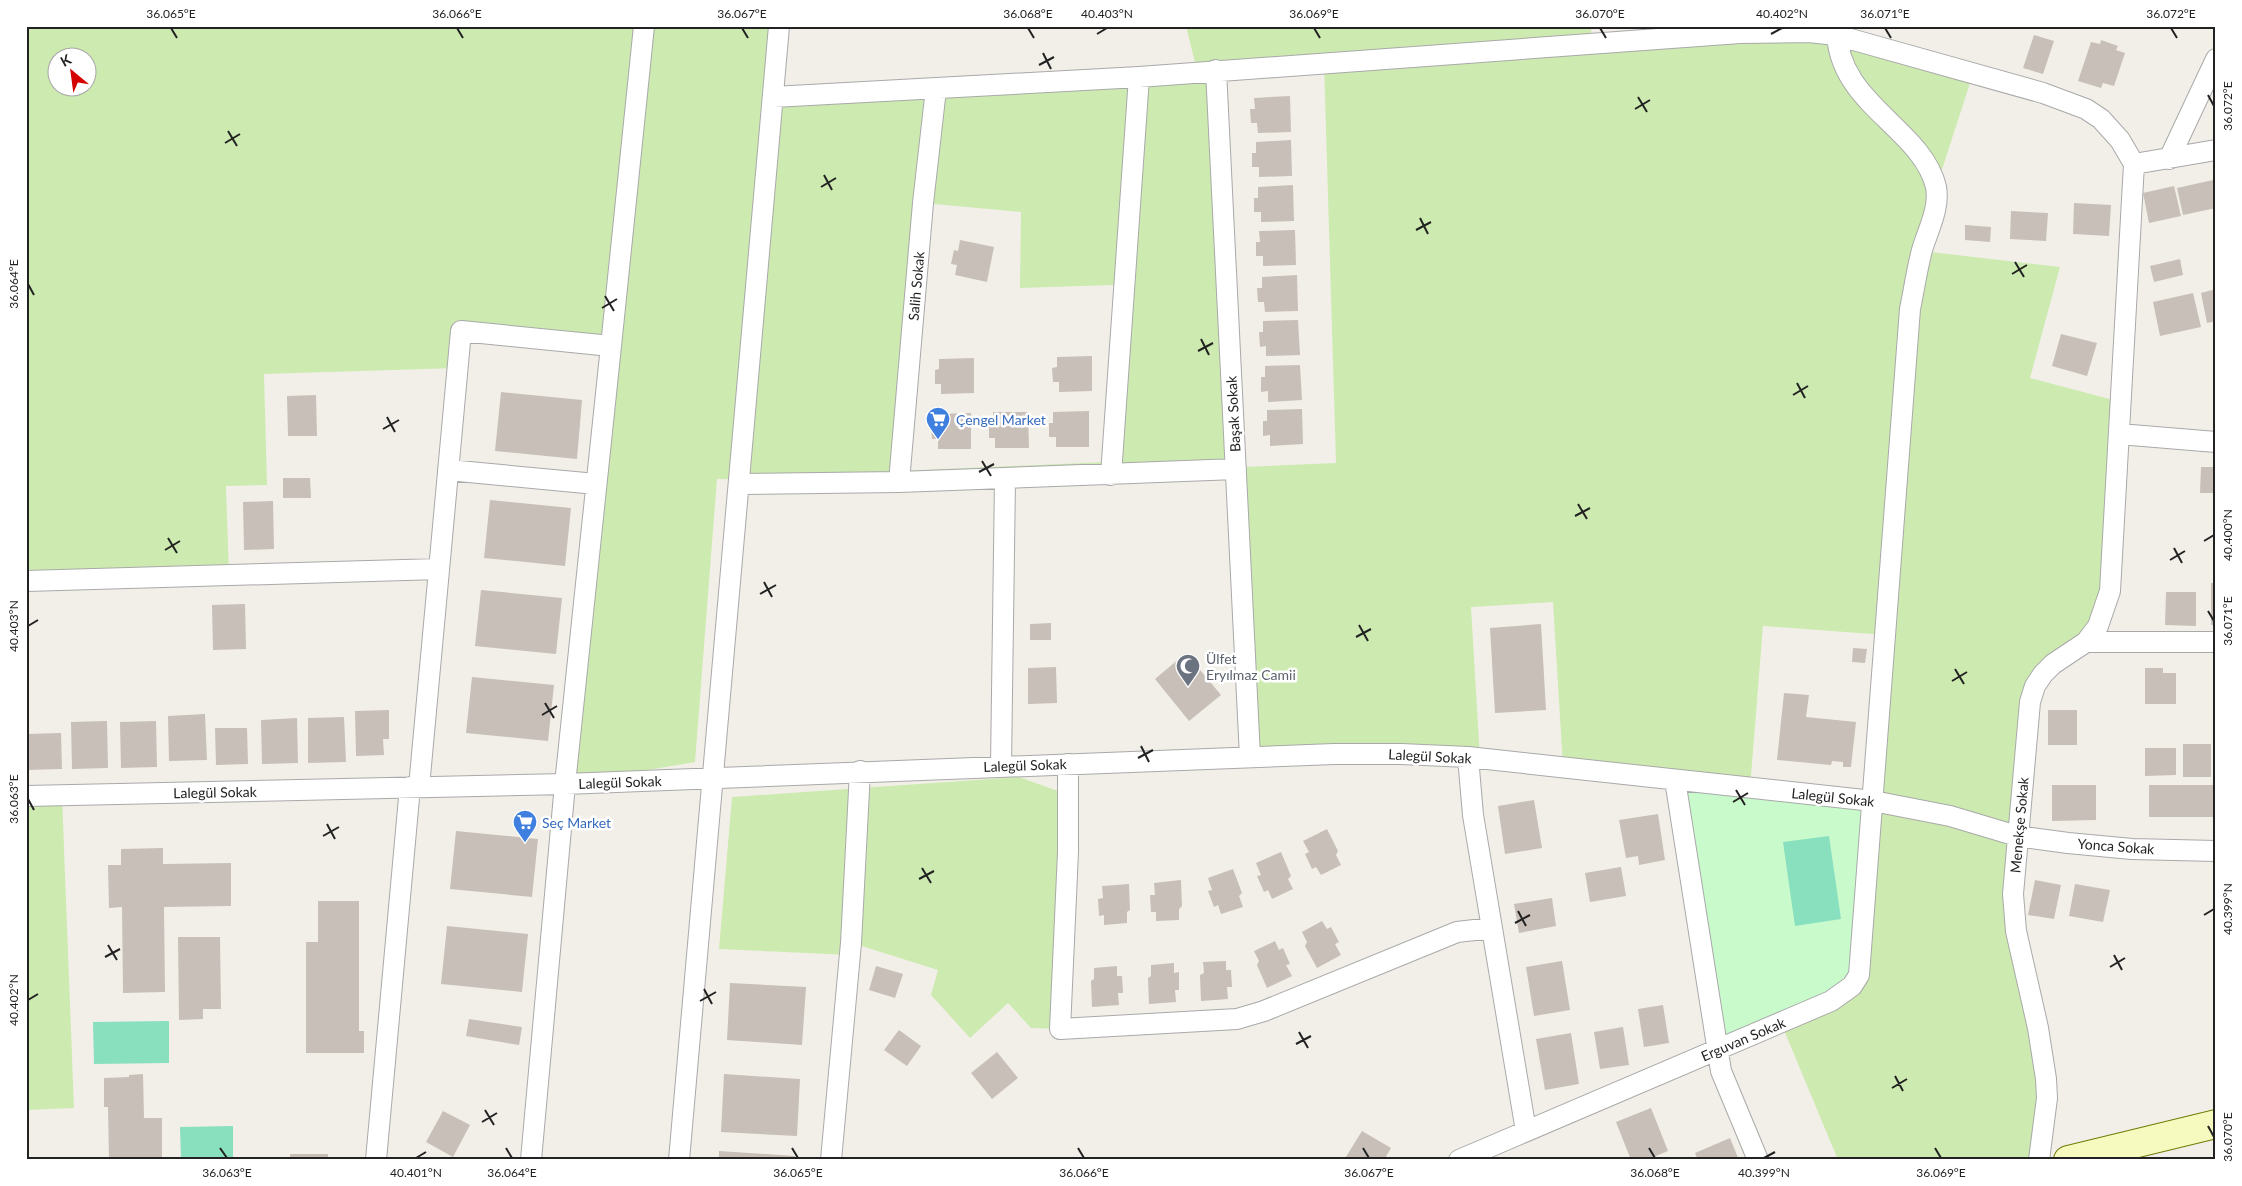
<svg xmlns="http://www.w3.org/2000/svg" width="2242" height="1186" font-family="Lato,sans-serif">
  <rect width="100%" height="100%" fill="#f2efe9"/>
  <path fill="#cdebb0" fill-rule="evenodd" d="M26 26H779L773 97 1197 71 1186 26H1591L1592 43 1773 32 1973 74 1936 188 1922 251 2060 267 2030 378 2121 402 2105 609 2043 674 2013 894 2038 1028 2039 1160H1838L1781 1023 1843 994 1885 635 1763 626 1750 788 1563 767 1553 602 1471 607 1480 759 1250 757 1247 489 1236 469 899 482 717 479 695 762 565 784 611 347 461 331 458 368 264 374 267 485 226 486 229 575 26 581ZM58 58H88V88H58ZM1324 63 1336 463 1244 467 1217 70ZM923 203 1021 212 1020 288 1114 285 1106 462 899 471Z
    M1019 777 1058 791 1068 852 1060 1029 1031 1028 1008 1003 970 1038 931 995 938 970 852 943 850 955 719 949 732 797Z
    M26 796H62L74 1108 26 1110Z"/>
  <path fill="#c8facc" d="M1675 780 1873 801 1852 986 1718 1050Z"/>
  <path fill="#88e0be" d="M1829 836 1841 919 1795 926 1783 842Z
    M169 1021V1063L94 1064 93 1022Z
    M233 1126V1160H181L180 1127Z"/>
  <path fill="#c7bfb8" d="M2034 35 2054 41 2043 74 2023 68Z
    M2101 40 2118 46 2116 50 2125 53 2114 86 2103 83 2101 88 2078 81 2091 42 2100 44Z
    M1290 96 1291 132 1258 133 1257 123H1251L1250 109H1255L1254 98Z
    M1291 140 1292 176 1259 177V167H1252V153H1256V142Z
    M2213 180 2216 208 2183 215 2177 188Z
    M1293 185 1294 221 1261 222V212H1254V198H1258V187Z
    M2174 186 2181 216 2149 223 2143 193Z
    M2074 203 2111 205 2109 236 2073 234Z
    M2011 211 2048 213 2046 241 2010 239Z
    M1965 225 1991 227 1990 242 1965 240Z
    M1295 230 1296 265 1263 266V256H1256V242H1260L1259 231Z
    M960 240 994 247 987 282 955 275 957 265 951 264 954 250 958 251Z
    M2180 259 2183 275 2154 282 2150 266Z
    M1297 275 1298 311 1265 312 1264 302H1258L1257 288H1262V277Z
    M2216 289V321L2207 323 2201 293Z
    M2193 293 2201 327 2160 336 2153 302Z
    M1298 320 1300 355 1266 356V346L1260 347 1259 332H1263V321Z
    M2061 334 2097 343 2087 376 2052 366Z
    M1092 356V391L1059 392V382H1053L1052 368 1057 367V357Z
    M974 358V393L941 394V384H935V370L939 369V359Z
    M1300 365 1302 400 1268 402V391L1261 392V377H1265V366Z
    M501 392 582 400 577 459 495 451Z
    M316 395 317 436H288L287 396Z
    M1302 409 1303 444 1270 446V435L1263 436V421H1267V410Z
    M1089 411V447H1056V437H1049V423H1053V412Z
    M993 412H1028L1029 448H995V438H989V424H993Z
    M971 413V449H938V439H932L931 425H936V414Z
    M2201 467H2216V493H2200Z
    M283 478H310L311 498H283Z
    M490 500 571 508 565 566 484 558Z
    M273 501 274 549 244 550 243 502Z
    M2211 583H2216V625H2211Z
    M481 590 562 598 556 654 475 646Z
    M2166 592H2196V626L2165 625Z
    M245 604 246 649 213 650 212 605Z
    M1051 623V640H1030V624Z
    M1541 624 1546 710 1495 713 1490 628Z
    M1853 648 1867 649 1865 663 1852 662Z
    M1186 653 1221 695 1189 721 1155 679Z
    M1056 667 1057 703 1028 704V668Z
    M2145 668H2163V673H2176V704H2145Z
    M472 677 554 685 548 741 466 733Z
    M1784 693 1809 695 1806 717 1856 722 1851 767H1843V762L1832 761 1831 765 1777 760Z
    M389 710V739H383L384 755 356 756 355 711Z
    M2048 710H2077V745H2048Z
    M205 714 207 760 169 761 168 716Z
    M344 717 346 762 308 763V718Z
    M297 718 298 763 262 764 261 720Z
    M107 721 108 768 72 769 71 722Z
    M156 721 157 767 121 768 120 722Z
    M215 728H247L248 764 216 765Z
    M61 733 62 769 26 770V734Z
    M2183 744H2211V777H2183Z
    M2145 748H2176V775L2145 776Z
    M2052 785H2096V820L2052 821Z
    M2149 785H2216V817H2149Z
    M1534 800 1542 848 1505 854 1498 806Z
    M1658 814 1665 860 1639 865 1638 856 1626 858 1619 820Z
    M1327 829 1338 851 1336 855 1341 865 1321 875 1316 867 1312 869 1305 854 1309 852 1303 841Z
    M456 831 538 839 532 897 450 889Z
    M163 848V864L231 863V906L164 907 165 992 123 993 122 907 109 908 108 865H121V849Z
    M1281 852 1291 876 1288 879 1293 889 1272 899 1268 890 1264 892 1257 876 1261 875 1256 863Z
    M1621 867 1626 896 1590 902 1585 873Z
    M1233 869 1242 893 1239 896 1243 907 1221 914 1218 905 1214 907 1208 891 1212 890 1208 878Z
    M1181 880 1182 906 1179 909V920L1156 921V912H1151L1150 895H1155L1154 883Z
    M2035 880 2061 885 2054 919 2028 915Z
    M1129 884 1130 910 1127 912V923L1104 925V915L1099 916 1098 899 1103 898 1102 886Z
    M2075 884 2110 890 2103 922 2069 916Z
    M1552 898 1556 926 1519 933 1514 904Z
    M318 901H359V1031H364V1053H306V942H318Z
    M1322 921 1327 929 1331 927 1339 942 1335 944 1341 955 1317 968 1305 946 1307 942 1302 932Z
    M447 926 528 934 522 992 441 984Z
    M178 937H220L221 1009H203V1019L179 1020Z
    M1275 941 1279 950 1283 948 1290 964 1286 965 1292 976 1267 988 1257 965 1259 961 1254 951Z
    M1226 961V970H1231L1232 987H1227L1228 999 1201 1001 1200 975 1204 973 1203 962Z
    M1562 961 1570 1010 1534 1016 1526 967Z
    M1174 963V973L1179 972V990H1175L1176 1002 1149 1004 1148 978 1151 976V965Z
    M876 966 903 974 895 998 869 990Z
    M1117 966V976H1122L1123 993H1118L1119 1005 1092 1007 1091 981 1094 979V968Z
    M730 983 806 987 802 1045 727 1040Z
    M1663 1005 1669 1043 1644 1047 1638 1009Z
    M469 1019 522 1027 519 1045 466 1036Z
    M1623 1027 1629 1065 1600 1069 1594 1032Z
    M899 1030 921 1046 907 1066 884 1050Z
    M1571 1033 1579 1084 1545 1090 1536 1039Z
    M997 1052 1018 1078 992 1099 971 1073Z
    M143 1074 144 1118H162V1160H109L108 1107H104V1078L129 1077V1075Z
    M724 1074 800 1079 797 1136 721 1132Z
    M1651 1108 1668 1151 1646 1160H1631L1616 1122Z
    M443 1111 470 1125 453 1157 426 1142Z
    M1362 1131 1391 1148 1384 1160H1344Z
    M1730 1138 1739 1160H1698L1695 1153Z
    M719 1151 795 1156V1160H719Z
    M290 1154H328V1160H290Z"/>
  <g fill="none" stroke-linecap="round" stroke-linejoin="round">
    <defs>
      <path id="street" d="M1216 70 1250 757
        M773 97 1139 77 1740 33 1809 32 1836 35 2043 93 2086 109 2101 119 2120 140 2134 164 2110 591 2098 626 2086 642
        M2169 159 2216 59
        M2134 164 2216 150
        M611 346 644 26
        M2119 434 2216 442
        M448 470 596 484
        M1111 475 1139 77
        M899 482 923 203 936 89
        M739 484 899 482 1236 469
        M26 581 439 569
        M1468 757 1473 815 1526 1131
        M1068 764V852L1060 1029 1237 1019 1264 1011 1457 932 1492 928
        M1001 766 1005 478
        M1675 780 1721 1071 1758 1160
        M419 787 461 331 611 346 565 784 531 1160
        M26 796 565 784 1334 754H1401L1468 757 1873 801 1950 816 2017 836 2068 843 2132 849 2216 851
        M376 1160 410 787
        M679 1160 779 26
        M831 1160 851 943 860 771
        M1459 1160 1831 1001 1852 986 1859 975 1910 309C1914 290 1917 269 1922 250 1928 230 1940 208 1936 187 1922 127 1834 103 1837 26
        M2039 1160 2047 1098 2046 1079 2038 1028 2016 931 2013 894 2030 702 2035 686 2043 674 2053 664 2086 642H2216"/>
      <path id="secondary" d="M2068 1160 2216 1124"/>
    </defs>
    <use href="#street" stroke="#a9a9a9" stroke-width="22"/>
    <use href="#secondary" stroke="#707d05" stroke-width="30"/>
    <use href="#street" stroke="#fff" stroke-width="20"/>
    <use href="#secondary" stroke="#f7fabf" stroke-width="28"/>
  </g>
  <path fill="none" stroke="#222" stroke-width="2" d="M171 28 177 38M457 28 463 38M742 28 748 38M1028 28 1034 38M1314 28 1320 38M1600 28 1606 38M1885 28 1891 38M2171 28 2177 38M1097 34 1107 28M1771 34 1782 28M1043 53 1051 69M1039 65 1054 57M2208 95 2214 106M1638 97 1647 112M1635 109 1650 100M228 131 237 146M225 143 240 134M824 175 832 190M821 187 836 178M1420 218 1428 234M1416 230 1431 222M2015 262 2024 277M2012 274 2027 265M28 284 34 295M605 296 614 311M602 308 617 299M1201 339 1209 355M1198 351 1213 343M1797 383 1805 398M1793 395 1808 386M387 417 395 432M383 429 399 420M982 461 991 476M979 472 994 464M1578 504 1587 519M1575 516 1590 508M168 538 177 553M2204 541 2214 535M2174 548 2182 563M165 550 180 541M2170 560 2185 551M764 582 772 597M760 594 776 585M2208 611 2214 621M1359 625 1368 641M28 626 38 620M1356 637 1371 629M1955 669 1964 684M1952 681 1967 672M545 703 554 718M542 715 557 706M1141 746 1149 762M1138 758 1153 750M1736 790 1745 805M28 799 34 810M1733 802 1748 793M327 824 335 839M323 836 339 827M922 868 931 883M919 879 934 871M1518 911 1526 926M2204 915 2214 909M1515 923 1530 915M108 945 117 960M2114 955 2122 970M105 957 120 949M2110 967 2125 958M704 989 712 1004M28 1000 38 994M700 1001 716 992M1299 1032 1308 1048M1296 1044 1311 1036M1895 1076 1903 1091M1892 1088 1907 1079M485 1110 494 1125M482 1122 497 1113M2208 1126 2214 1137M220 1148 227 1158M506 1148 512 1158M792 1148 798 1158M1078 1148 1084 1158M1363 1148 1369 1158M1649 1148 1655 1158M1935 1148 1941 1158M416 1158 426 1152M1764 1158 1775 1152"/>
  <defs>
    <symbol id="supermarket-pin" viewBox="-11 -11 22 30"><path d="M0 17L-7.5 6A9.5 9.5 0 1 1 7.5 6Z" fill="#3f7fe0" stroke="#fff"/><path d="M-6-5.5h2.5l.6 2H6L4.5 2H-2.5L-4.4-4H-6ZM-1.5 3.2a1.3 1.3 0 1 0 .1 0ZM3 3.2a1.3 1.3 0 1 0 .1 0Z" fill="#fff"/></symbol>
    <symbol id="mosque-pin" viewBox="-11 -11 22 30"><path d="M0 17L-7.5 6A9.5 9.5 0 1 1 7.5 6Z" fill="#6b7280" stroke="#fff"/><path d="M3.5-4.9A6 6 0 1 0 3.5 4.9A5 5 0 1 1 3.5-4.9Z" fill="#fff"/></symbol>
  </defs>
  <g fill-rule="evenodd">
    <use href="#supermarket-pin" x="924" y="405" width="28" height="38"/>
    <use href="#mosque-pin" x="1174" y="652" width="28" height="38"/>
    <use href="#supermarket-pin" x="511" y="808" width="28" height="38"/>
  </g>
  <g text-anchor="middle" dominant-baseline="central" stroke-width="5" stroke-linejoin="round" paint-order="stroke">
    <g font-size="14" fill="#222" stroke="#fff">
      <text transform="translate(916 286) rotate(-85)">Salih Sokak</text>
      <text transform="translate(1233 414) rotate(-93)">Başak Sokak</text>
      <text transform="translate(1430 756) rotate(3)">Lalegül Sokak</text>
      <text transform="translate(1025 765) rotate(-2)">Lalegül Sokak</text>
      <text transform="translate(620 782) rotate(-2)">Lalegül Sokak</text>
      <text transform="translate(215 792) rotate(-1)">Lalegül Sokak</text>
      <text transform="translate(1833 797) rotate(6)">Lalegül Sokak</text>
      <text transform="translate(2019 825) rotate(-85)">Menekşe Sokak</text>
      <text transform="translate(2116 846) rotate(4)">Yonca Sokak</text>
      <text transform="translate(1743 1039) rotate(-23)">Erguvan Sokak</text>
    </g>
    <g font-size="14" fill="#366cbe" stroke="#fff" text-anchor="start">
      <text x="956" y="419">Çengel Market</text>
      <text x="542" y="822">Seç Market</text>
    </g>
    <g font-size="14" fill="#5b616d" stroke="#fff" text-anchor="start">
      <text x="1206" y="658">Ülfet<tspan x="1206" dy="16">Eryılmaz Camii</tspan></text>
    </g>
  </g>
  <rect width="2242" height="1186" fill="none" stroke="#ffffff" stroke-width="55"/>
  <g transform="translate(72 72) rotate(331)"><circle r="24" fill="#ffffff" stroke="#a7a7a7"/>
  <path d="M0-4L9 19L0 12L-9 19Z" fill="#d40000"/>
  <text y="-8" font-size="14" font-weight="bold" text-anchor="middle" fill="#222222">K</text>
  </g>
  <rect x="28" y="28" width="2186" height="1130" fill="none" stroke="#222" stroke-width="2"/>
  <g font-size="12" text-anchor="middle" fill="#222">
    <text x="171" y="18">36.065°E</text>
    <text x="457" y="18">36.066°E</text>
    <text x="742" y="18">36.067°E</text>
    <text x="1028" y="18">36.068°E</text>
    <text x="1107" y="18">40.403°N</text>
    <text x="1314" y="18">36.069°E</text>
    <text x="1600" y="18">36.070°E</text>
    <text x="1782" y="18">40.402°N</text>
    <text x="1885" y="18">36.071°E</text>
    <text x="2171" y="18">36.072°E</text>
    <text transform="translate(2228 106) rotate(-90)" y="4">36.072°E</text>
    <text transform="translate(14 284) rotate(-90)" y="4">36.064°E</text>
    <text transform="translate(2228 535) rotate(-90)" y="4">40.400°N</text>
    <text transform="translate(2228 621) rotate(-90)" y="4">36.071°E</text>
    <text transform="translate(14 626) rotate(-90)" y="4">40.403°N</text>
    <text transform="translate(14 799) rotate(-90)" y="4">36.063°E</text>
    <text transform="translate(2228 909) rotate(-90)" y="4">40.399°N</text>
    <text transform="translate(14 1000) rotate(-90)" y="4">40.402°N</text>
    <text transform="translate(2228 1137) rotate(-90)" y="4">36.070°E</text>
    <text x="227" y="1177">36.063°E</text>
    <text x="416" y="1177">40.401°N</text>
    <text x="512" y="1177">36.064°E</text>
    <text x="798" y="1177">36.065°E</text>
    <text x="1084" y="1177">36.066°E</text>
    <text x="1369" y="1177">36.067°E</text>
    <text x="1655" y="1177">36.068°E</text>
    <text x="1764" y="1177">40.399°N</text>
    <text x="1941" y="1177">36.069°E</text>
  </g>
</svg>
